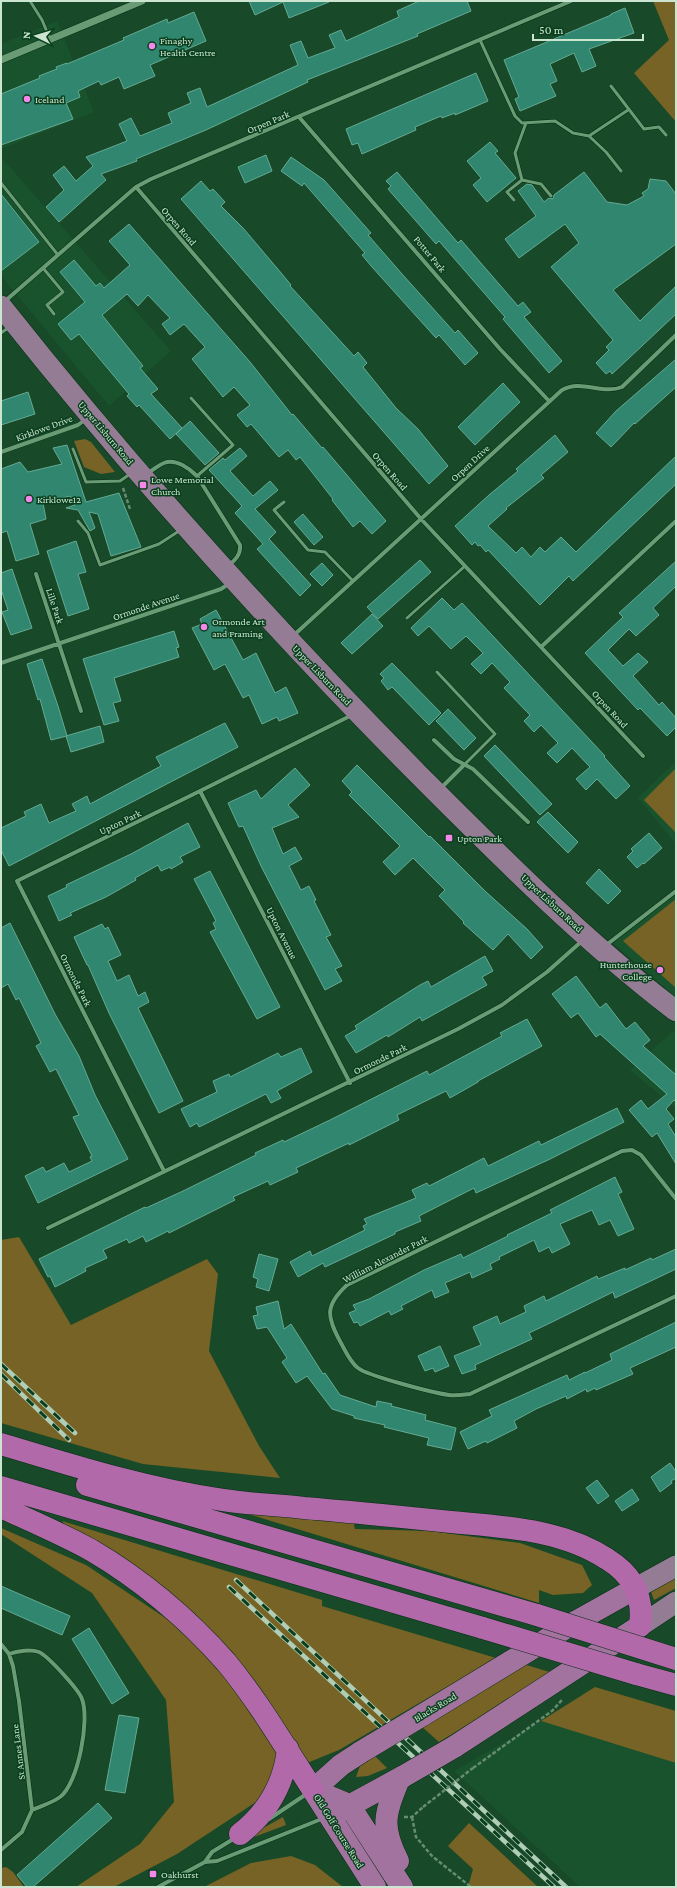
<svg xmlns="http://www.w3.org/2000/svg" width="677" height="1888" font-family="'Crimson Pro',serif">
  <rect width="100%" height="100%" fill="#184928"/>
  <path fill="#19532d" d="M57 21 94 112 1 149V44Z
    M1 157 171 351 109 406 1 276Z
    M676 761V844L638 798Z
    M676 893V998L613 943Z
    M673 1031 676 1034V1104L674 1107 630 1070Z
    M541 1721 676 1763V1887H580L454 1771Z"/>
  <path fill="#776325" d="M653 1H676V122L634 73 669 40Z
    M85 439 91 442 115 472 101 474 84 467 74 441Z
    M676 768V833L644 800Z
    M676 899V988L623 941Z
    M19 1237 71 1325 207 1259 218 1274 209 1351 259 1446 280 1478 143 1464 1 1423V1240Z
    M232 1509 353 1521 355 1529 430 1531 520 1543 582 1565 592 1585 583 1593 553 1595 539 1590V1603Z
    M62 1521 322 1600V1606L496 1658 339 1750 307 1763 256 1802 177 1854 114 1887H76L140 1844 174 1802 166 1700 92 1593 1 1534V1528L86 1565 167 1619 184 1607 65 1525Z
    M676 1577V1588L654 1600 650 1589Z
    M523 1664 553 1673 439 1742 421 1726Z
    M595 1687 676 1711V1763L541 1721Z
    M372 1753 387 1768 368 1776 356 1777 360 1766Z
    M283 1817 286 1825 249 1839 247 1837Z
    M469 1823 538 1887H468L473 1869 448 1846Z
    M291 1856 315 1865 343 1887H204L251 1863Z
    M6 1867 13 1872 24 1887H1V1868Z"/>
  <path fill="#30866e" stroke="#65aa94" d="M249 1H329V2L289 18 283 2 255 15Z
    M419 1H467L471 11 417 34 418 36 307 80 308 82 206 130 136 159 137 161 101 174 106 180 59 222 46 207 64 190 53 175 64 166 76 181 93 166 86 157 127 141 119 124 131 118 140 136 172 123 168 113 191 103 187 93 200 88 207 107 298 65 290 45 301 41 308 58 335 48 329 35 341 30 346 41 399 17 397 11Z
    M625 8 634 33 589 49 596 66 582 72 574 53 550 64 557 81 550 84 556 96 520 111 515 99 519 97 504 60 611 15V14Z
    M194 12 206 41 150 65 155 76 124 89 119 77 101 85 99 81 78 91 80 97 66 103 73 119 1 145V94L40 78 39 76 57 69 56 67 67 63V64L124 40 123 38 167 19 168 23Z
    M476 73 488 101 455 115V113L442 118 441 116 415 127 416 130 362 154 358 143 352 145 346 129Z
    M490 142 498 151 495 153 516 178 487 202 473 185 481 178 467 161Z
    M266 155 272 171 245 183 238 167Z
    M291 157 324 180 371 233 368 235 402 274 455 333 458 330 478 353 465 365 439 335 436 338 372 267 362 255 365 253 304 183 302 186 281 171Z
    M397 172 458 243 461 240 518 306 523 302 531 312 524 317 562 361 549 373 503 319 505 317 439 241 436 244 388 189 391 186 386 181Z
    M584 172 607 202 627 205 644 196 642 193 648 189 650 179 666 181 676 194V244L613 290 640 321 676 286V314L612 374 610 371 606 374 596 363 609 350 606 347 613 340 551 267 579 243 565 224 519 258 505 239 536 216 518 191 527 184 532 185 544 202 549 198 553 199 554 195Z
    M201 181 210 191 213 189 225 202 221 206 243 228 282 274 291 285 290 286 354 356 358 352 367 363 363 367 396 408 418 429 448 466 429 484 181 199Z
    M1 194 39 242 1 271Z
    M129 224 250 362 292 415 293 414 322 448 323 447 386 521 372 534 360 521 353 527 332 500 333 499 300 457 296 460 288 450 279 457 251 424 247 427 237 415 250 405 234 387 223 397 192 359 205 347 184 324 170 335 162 324 170 318 148 295 138 306 127 294 102 315 143 366 140 368 158 389 151 394 182 428 170 439 139 405 137 407 127 396 129 394 79 334 71 340 58 324 85 302 60 272 74 260 96 286 100 283 104 288 130 265 109 241Z
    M676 359V387L635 424 634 423 611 447 596 433 616 411Z
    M503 383 520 402 475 445 458 427Z
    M28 392 35 414 1 425V401Z
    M190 421 219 453 205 465 176 434Z
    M555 435 568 452 541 475 544 478 506 508 507 509 488 526 516 553 522 547 531 557 540 547 545 552 561 537 576 552 676 456V484L573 581 569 576 540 605 488 550 486 552 480 545 478 546 475 542 472 545 455 526 489 495 518 471 516 469Z
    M67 445 86 502 119 493 141 547 111 556 98 514 89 512 95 528 90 531 78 510 66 508 75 505 70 496 43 503 46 519 30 524 39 554 16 561 7 531 1 533V469L20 462 28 472 62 464 53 448Z
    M240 448 247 456 230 471 253 496 270 481 278 490 255 509 276 532 269 539 311 585 300 596 257 549 263 544 235 513 242 506 209 470 223 458 225 460Z
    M303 514 323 537 314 545 294 522Z
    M76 541 86 572 78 574 89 609 68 616 47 551Z
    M420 560 431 572 378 619 367 607Z
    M676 561V586L653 608 659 615 636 636 629 629 608 650 623 666 638 653 648 662 633 676 659 705 662 702 676 718V727L667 736 640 708 638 710 585 653 623 617 619 613Z
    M322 563 333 575 322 586 310 574Z
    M12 569 32 628 11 635 2 612 8 610 1 589V573Z
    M442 598 454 610 462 603 605 756 604 757 630 786 616 799 597 779 586 790 576 779 590 767 572 748 557 763 547 753 558 743 541 725 534 732 524 721 530 715 504 688 510 682 492 663 481 674 471 664 483 653 466 636 451 649 429 626 418 636 411 628Z
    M216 610 243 660 256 653 275 693 286 687 298 713 279 721 277 717 262 724 249 695 243 698 225 664 214 670 192 628 202 624 200 619Z
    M372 614 383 626 352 654 341 643Z
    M174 631 179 647 176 648 179 657 114 678 121 701 113 703 119 721 104 725 83 659Z
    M42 659 58 706 67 736 51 740 40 699 38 700 27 664Z
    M392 663 441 713 429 725 392 687 388 690 381 681 384 678 380 674Z
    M448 709 476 738 464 750 436 721Z
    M225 723 238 747 9 866 1 850V828L26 816 24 812 41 804 49 823 76 811 72 804 87 796 90 804 161 766 156 757Z
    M100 726 104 742 71 752 66 736Z
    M495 745 552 804 540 815 484 756Z
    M357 765 429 837 430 836 485 891 527 929 543 947 531 959 508 934 493 950 463 923 464 922 439 896 445 890 413 858 395 875 383 862 400 846 349 795 352 792 342 781Z
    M295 768 310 785 288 805 299 817 272 828 283 854 295 847 302 859 289 866 301 890 309 886 316 900 314 901 331 935 326 937 342 966 335 969 342 981 325 990 261 866 243 826 239 827 228 803 256 790 261 799Z
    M548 812 578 842 568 853 537 822Z
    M188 823 200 847 180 857 183 862 171 869 170 867 161 871 158 865 135 878 136 880 106 897 70 913 72 915 59 921 48 896 67 887 66 885 131 854Z
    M649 833 662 848 644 864 643 863 637 868 627 857 633 851 631 849Z
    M599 869 621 891 608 904 586 883Z
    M210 871 280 1007 257 1019 210 932 216 929 213 923 216 921 194 879Z
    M10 923 55 1014 79 1056 95 1095 128 1159 38 1203 25 1176 43 1167 46 1172 64 1163 69 1172 92 1161 90 1157 92 1156 73 1117 79 1115 56 1069 50 1072 36 1046 41 1043 19 998 16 1000 8 984 1 988V928Z
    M102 924 105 929 108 927 121 955 108 961 117 981 129 975 138 996 145 992 149 1002 138 1008 183 1101 159 1113 109 1013 88 965H87L74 937Z
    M485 956 493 971 482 977 487 985 422 1021 420 1017 388 1037 387 1035 356 1053 345 1036 357 1029 355 1026 420 985 428 981 431 987Z
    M576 976 600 1008 606 1003 626 1029 635 1022 650 1040 643 1046 676 1075V1102L674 1100 666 1109 674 1119 668 1124 676 1137V1164L657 1133 652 1137 629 1110 641 1100 648 1109 667 1094 600 1034 596 1037 578 1013 571 1018 552 994Z
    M527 1019 542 1046 478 1081V1082L450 1098 446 1091 397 1115 399 1120 349 1145V1143L296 1168 298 1172 270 1185 268 1181 233 1197 235 1200 169 1233 168 1231 146 1242 143 1236 129 1243 127 1239 103 1250 107 1258 85 1268 86 1271 55 1287 50 1276 48 1277 39 1259 145 1207 146 1208 183 1191 256 1155 255 1153 283 1140 284 1142 330 1120 427 1071 429 1075 502 1036 500 1033Z
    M301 1048 312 1072 277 1091 281 1098 271 1103 266 1094 199 1127 197 1123 190 1127 181 1109 217 1092 213 1081 229 1074 230 1077 278 1053 281 1057Z
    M617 1108 624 1122 548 1160 476 1193 474 1188 419 1216 421 1221 395 1232V1234L325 1267 323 1263 298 1277 290 1262 310 1251 312 1256 365 1230 363 1226 367 1224 364 1219 416 1198 412 1190 427 1183 429 1186 484 1158 488 1166 539 1141 541 1145Z
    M615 1177 622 1192 618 1194 634 1229 618 1236 610 1220 599 1225 592 1210 560 1224 570 1244 552 1253 549 1247 539 1252 534 1240 499 1257 500 1259 490 1264 492 1269 472 1278 470 1272 445 1283 449 1292 435 1298 432 1290 401 1306 403 1309 391 1315 389 1311 360 1326 358 1322 354 1323 349 1313 356 1310 353 1305 369 1299 424 1270 461 1254 463 1258 508 1236 507 1235 552 1213 550 1210Z
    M676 1249V1269L615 1298 613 1292 548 1324 529 1333 532 1339 475 1365 476 1369 462 1374 454 1356 481 1345 473 1327 497 1316 500 1324 526 1312 524 1306 544 1296 546 1301 597 1276 598 1279 625 1268V1270L651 1258 652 1260Z
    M259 1254 278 1259 269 1291 256 1287 258 1279 253 1277Z
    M278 1301 284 1329 291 1324 323 1374 325 1373 340 1395 376 1407 377 1401 392 1404 391 1406 426 1415 425 1420 456 1428 451 1450 427 1445 429 1438 384 1427 385 1425 354 1418V1416L332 1409 307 1376 296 1383 282 1362 287 1358 267 1327 257 1329 253 1316 258 1315 256 1307Z
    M676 1322V1347L630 1368 633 1374 596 1390 595 1388 587 1392 586 1389 567 1399 566 1396 536 1409 514 1421 517 1428 487 1443 486 1441 468 1449 460 1432 492 1416 489 1410 567 1375 569 1380 585 1372V1373L612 1360 610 1354Z
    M440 1346 449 1366 435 1372 433 1368 425 1371 418 1356Z
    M670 1463 676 1472V1478L671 1481 672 1483 660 1492 651 1477Z
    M597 1480 609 1496 598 1504 586 1488Z
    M632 1489 639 1500 622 1511 615 1501Z
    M1 1586 70 1616 62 1635 1 1608Z
    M89 1628 129 1693 112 1704 72 1639Z
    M119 1715 139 1718 125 1793 105 1790Z
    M98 1803 112 1818 33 1887H27L17 1875Z"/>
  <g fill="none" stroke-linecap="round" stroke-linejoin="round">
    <defs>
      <path id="service" d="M30 1 42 20 50 39
        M480 40 515 116 522 123 555 121 573 133 589 136 606 152 621 171
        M611 86 644 129 659 127 666 135
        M589 136 628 110
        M522 180 541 184 551 196
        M1 183 58 255
        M514 200 507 192 522 180 515 153 526 123
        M43 268 63 292 47 305 54 314
        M1 333 8 328
        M191 398 233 445 197 476
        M73 449 86 482 120 481 130 474
        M284 502 274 510 308 550 325 552 353 581
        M78 521 88 533 100 565 159 544 179 531
        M407 618 465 566
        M437 672 495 734 464 765"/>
      <path id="minor" d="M299 117 500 349 549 401
        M136 187 421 519 643 756
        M4 302 136 187 151 179 571 1
        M1 452 78 425 86 419
        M148 473C153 470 159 465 164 463 176 458 190 469 197 476L240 545C241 555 235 560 228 566
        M36 574 81 711
        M294 635 562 390C581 379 603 395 622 387L676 335
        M541 647 676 521
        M1 663 221 589 230 583
        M434 740 454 759 473 769 528 822
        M440 789 464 765
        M200 791 350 1083
        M605 946 676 891
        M164 1171 17 881 200 791 352 715
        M676 1199 641 1155 632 1150 622 1151 347 1285C324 1306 327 1317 341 1343 346 1352 350 1362 358 1368 368 1376 434 1393 449 1395 456 1396 462 1395 470 1394L676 1296
        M48 1228 458 1029 502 1005 547 972 582 941
        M1 1644 9 1654 13 1666 19 1701 32 1810 22 1832 1 1850
        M9 1654C17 1651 31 1649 39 1652 48 1656 79 1690 82 1699 90 1720 78 1784 60 1797 52 1803 41 1806 32 1810
        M269 1819 308 1793
        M205 1862 212 1852 235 1838
        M158 1887 205 1862 217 1861 324 1818"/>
      <path id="tertiary" d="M1 60 142 1"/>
      <path id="primary" d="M1 306C130 469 270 624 416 772 499 855 583 940 676 1011
        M636 1588 676 1566
        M640 1626 676 1602"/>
      <path id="trunk" d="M421 1716 577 1621 636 1588
        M454 1747 640 1626
        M313 1790 349 1805 402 1887
        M313 1790 375 1887
        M313 1790 341 1765 361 1752
        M338 1812 404 1776
        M398 1861C380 1825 385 1814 399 1779"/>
      <path id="motorway" d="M1 1444C74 1466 147 1489 223 1500 249 1504 277 1505 304 1508 353 1512 402 1517 451 1522 504 1527 561 1529 607 1559 633 1575 644 1596 640 1626
        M87 1485 537 1615
        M1 1487 483 1628
        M1 1507C31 1521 62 1534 91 1550 142 1580 187 1618 226 1662 259 1702 285 1747 313 1790
        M636 1674 676 1685
        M240 1834C268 1812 284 1785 288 1749"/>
    </defs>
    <use href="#service" stroke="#062d14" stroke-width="4"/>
    <use href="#minor" stroke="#062d14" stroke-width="5"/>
    <use href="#tertiary" stroke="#062d14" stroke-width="8"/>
    <use href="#primary" stroke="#062d14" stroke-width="22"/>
    <use href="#trunk" stroke="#062d14" stroke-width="23"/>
    <use href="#motorway" stroke="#062d14" stroke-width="23"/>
    <path stroke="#668d71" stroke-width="2.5" stroke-dasharray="4 2" stroke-linecap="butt" d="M123 488 130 509
      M473 1768 552 1711 562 1700
      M404 1817H412L423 1807
      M412 1817 416 1837 432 1856 471 1887"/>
    <use href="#service" stroke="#699b75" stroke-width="3"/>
    <use href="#minor" stroke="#699b75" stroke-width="4"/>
    <use href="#tertiary" stroke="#699b75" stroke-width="7"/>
    <use href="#primary" stroke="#947d94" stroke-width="21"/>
    <use href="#trunk" stroke="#a2739e" stroke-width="22"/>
    <use href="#motorway" stroke="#b169a9" stroke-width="22"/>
    <defs>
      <path id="rail" d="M1 1364 75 1433
        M1 1374 69 1440
        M236 1580 566 1887
        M229 1587 554 1887"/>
    </defs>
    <use href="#rail" stroke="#b0cdb7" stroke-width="4.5"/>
    <use href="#rail" stroke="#0a3f1e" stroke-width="3" stroke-dasharray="9" stroke-linecap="butt"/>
    <defs>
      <path id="trunk-bridge" d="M361 1752 421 1716
        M404 1776 454 1747"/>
      <path id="motorway-bridge" d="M537 1615 676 1659
        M483 1628 636 1674"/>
    </defs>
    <use href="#trunk-bridge" stroke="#062d14" stroke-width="23" stroke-linecap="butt"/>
    <use href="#motorway-bridge" stroke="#062d14" stroke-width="23" stroke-linecap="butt"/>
    <path stroke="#668d71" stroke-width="2.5" stroke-dasharray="4 2" stroke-linecap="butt" d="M423 1807 473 1768"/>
    <use href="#trunk-bridge" stroke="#a2739e" stroke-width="22"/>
    <use href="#motorway-bridge" stroke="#b169a9" stroke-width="22"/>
  </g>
  <g fill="#f788eb" stroke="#0a3f1e" stroke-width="1.5">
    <circle cx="152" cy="46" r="4"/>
    <circle cx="27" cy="99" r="4"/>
    <rect x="139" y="481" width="8" height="8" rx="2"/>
    <circle cx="29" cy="499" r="4"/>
    <circle cx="204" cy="627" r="4"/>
    <rect x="445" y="834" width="8" height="8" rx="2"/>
    <circle cx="660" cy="970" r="4"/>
    <rect x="149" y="1870" width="8" height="8" rx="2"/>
  </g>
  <g text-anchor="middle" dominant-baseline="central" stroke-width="3" stroke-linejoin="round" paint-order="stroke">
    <g font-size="10" fill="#cce5d1" stroke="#0a3f1e" text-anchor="start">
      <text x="160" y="40">Finaghy<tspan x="160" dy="12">Health Centre</tspan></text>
      <text x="35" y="99">Iceland</text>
      <text x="151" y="479">Lowe Memorial<tspan x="151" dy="12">Church</tspan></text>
      <text x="37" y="499">Kirklowe12</text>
      <text x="212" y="621">Ormonde Art<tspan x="212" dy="12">and Framing</tspan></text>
      <text x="457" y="838">Upton Park</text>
      <text x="652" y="964" text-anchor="end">Hunterhouse<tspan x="652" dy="12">College</tspan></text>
      <text x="161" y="1874">Oakhurst</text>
    </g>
    <g font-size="10" fill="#cce5d1" stroke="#0a3f1e">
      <text transform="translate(268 122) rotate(-23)">Orpen Park</text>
      <text transform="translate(179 226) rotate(49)">Orpen Road</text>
      <text transform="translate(430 254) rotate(50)">Potter Park</text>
      <text transform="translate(44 428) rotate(-20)">Kirklowe Drive</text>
      <text transform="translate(106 433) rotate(50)">Upper Lisburn Road</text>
      <text transform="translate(470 463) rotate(-43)">Orpen Drive</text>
      <text transform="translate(390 471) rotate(49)">Orpen Road</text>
      <text transform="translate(55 606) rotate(72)">Lille Park</text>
      <text transform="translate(146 606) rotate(-19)">Ormonde Avenue</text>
      <text transform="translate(322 675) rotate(46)">Upper Lisburn Road</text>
      <text transform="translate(610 709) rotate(47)">Orpen Road</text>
      <text transform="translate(120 822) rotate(-26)">Upton Park</text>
      <text transform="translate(552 903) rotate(43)">Upper Lisburn Road</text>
      <text transform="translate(282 933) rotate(63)">Upton Avenue</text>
      <text transform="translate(76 980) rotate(63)">Ormonde Park</text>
      <text transform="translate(380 1059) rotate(-26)">Ormonde Park</text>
      <text transform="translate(385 1259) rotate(-27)">William Alexander Park</text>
      <text transform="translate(435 1707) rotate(-31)">Blacks Road</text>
      <text transform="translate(18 1752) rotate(-97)">St Annes Lane</text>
      <text transform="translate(339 1831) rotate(58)">Old Golf Course Road</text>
    </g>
  </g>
  <rect width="677" height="1888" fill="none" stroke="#cce5d1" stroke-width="4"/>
  <g transform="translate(36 36) rotate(275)" stroke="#0a3f1e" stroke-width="3" paint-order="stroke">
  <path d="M0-3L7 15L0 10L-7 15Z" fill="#cce5d1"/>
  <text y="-6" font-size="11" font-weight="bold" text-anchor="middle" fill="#cce5d1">N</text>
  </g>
  <path d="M533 34v6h110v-6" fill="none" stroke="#cce5d1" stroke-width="2"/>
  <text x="539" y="34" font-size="12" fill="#cce5d1" stroke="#0a3f1e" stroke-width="3" paint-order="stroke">50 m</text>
</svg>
